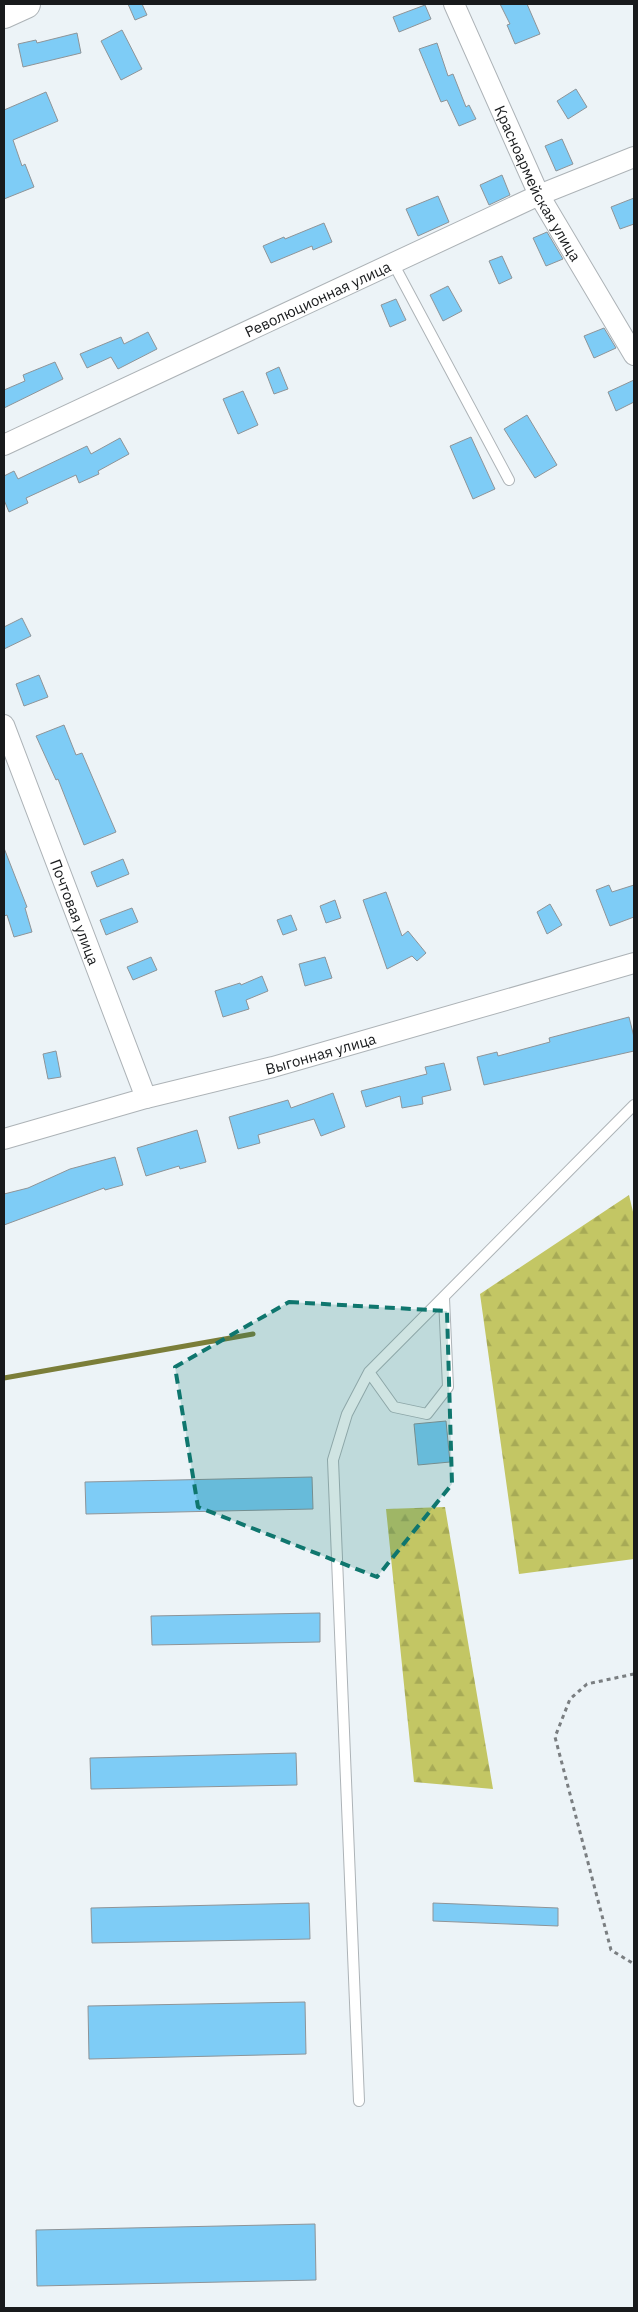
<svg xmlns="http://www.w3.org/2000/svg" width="638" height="2312" font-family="'IBM Plex Sans',sans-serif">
  <defs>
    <pattern id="forest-firs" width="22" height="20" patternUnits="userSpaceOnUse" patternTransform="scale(1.25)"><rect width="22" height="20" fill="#c3c664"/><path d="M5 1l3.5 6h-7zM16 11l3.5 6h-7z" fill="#a7aa56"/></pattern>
  </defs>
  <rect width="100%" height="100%" fill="#ecf3f7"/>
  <path fill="url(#forest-firs)" d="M629 1195 634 1216V1559L519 1574 480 1294Z
    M445 1507 493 1789 414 1782 386 1509Z"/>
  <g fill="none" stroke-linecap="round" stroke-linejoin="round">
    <path stroke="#7b7e39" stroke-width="5" d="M4 1378 253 1334"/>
  </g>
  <path fill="#7eccf6" stroke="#8e9498" d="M128 4H142L147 15 135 20Z
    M500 4H527L540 34 515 44 507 25 510 24Z
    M425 5 431 19 399 32 393 17Z
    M122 30 142 69 121 80 101 41Z
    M77 33 81 53 23 67 18 44 36 40 37 43Z
    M437 43 448 76 453 74 466 107 469 105 476 119 459 126 447 100 441 102 419 49Z
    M576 89 587 107 568 119 557 101Z
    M46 92 58 121 13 140 22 166 25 164 34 187 4 199V110Z
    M562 139 573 164 556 171 545 146Z
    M502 175 510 195 489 205 480 185Z
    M438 196 449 222 418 236 406 209Z
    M634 198V224L620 229 611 207Z
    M324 223 332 242 313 250 312 246 271 263 263 246 284 237 285 239Z
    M547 232 563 259 546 266 533 238Z
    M502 256 512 278 499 284 489 261Z
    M448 286 462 311 443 321 430 295Z
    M396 299 406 320 390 327 381 305Z
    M604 328 616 348 594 358 584 336Z
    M148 332 157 349 118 369 111 357 87 368 80 354 121 337 124 344Z
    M55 362 63 379 4 408V390L25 381 23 375Z
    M279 367 288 389 274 394 266 373Z
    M634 380V402L616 411 608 392Z
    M243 391 258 425 238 434 223 399Z
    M527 415 557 465 535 478 504 429Z
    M471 437 495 489 473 499 450 446Z
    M120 438 129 454 98 471 99 474 79 483 76 475 26 498 28 503 9 512 4 500V476L14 471 18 479 87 446 91 454Z
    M22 618 31 636 4 649V627Z
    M39 675 48 697 24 706 16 684Z
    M64 725 76 755 82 753 116 832 84 845 58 779 56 780 36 736Z
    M4 848 27 907 25 908 32 932 14 937 7 915 4 916Z
    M123 859 129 874 97 887 91 872Z
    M609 885 612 892 634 885V917L610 926 596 890Z
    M386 892 402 936 408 931 426 953 417 961 412 956 387 969 363 900Z
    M335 900 341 918 326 923 320 906Z
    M550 904 562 925 547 934 537 912Z
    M132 908 138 922 106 935 100 920Z
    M291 915 297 930 283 935 277 920Z
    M151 957 157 970 133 980 127 967Z
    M325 957 332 978 305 986 299 964Z
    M262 976 268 991 246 1000 249 1009 223 1017 215 991 240 983 241 985Z
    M629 1017 634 1037V1051L484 1085 477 1057 497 1052 498 1056 550 1042 549 1038Z
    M56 1051 61 1077 48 1079 43 1054Z
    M444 1063 451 1090 422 1097 423 1104 402 1108 400 1096 366 1107 361 1091 427 1074 425 1067Z
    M333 1093 345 1127 321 1136 314 1119 258 1135 260 1143 238 1149 229 1117 288 1100 291 1108Z
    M197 1130 206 1162 180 1169 179 1166 146 1176 137 1148Z
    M115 1157 123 1185 105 1190 104 1188 4 1225V1194L28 1188 70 1169Z
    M446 1421 450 1462 418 1465 414 1424Z
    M312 1477 313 1509 86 1514 85 1482Z
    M320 1613V1642L152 1645 151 1616Z
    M296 1753 297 1785 91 1789 90 1758Z
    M309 1903 310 1939 92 1943 91 1908Z
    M433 1903 558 1908V1926L433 1921Z
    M305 2002 306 2054 89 2059 88 2006Z
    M315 2224 316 2280 37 2286 36 2230Z"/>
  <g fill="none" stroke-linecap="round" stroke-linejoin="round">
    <defs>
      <path id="lane" d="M393 263 509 480
        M369 1372 394 1407 427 1414 448 1387 444 1298
        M359 2101 333 1460 347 1414 369 1372 634 1105"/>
      <g id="street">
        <path id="s1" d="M454 4 539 195 634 355"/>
        <path id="s2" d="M4 445 539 195 634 157"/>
        <path id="s3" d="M4 725 146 1098"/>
        <path id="s4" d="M4 1139 146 1098 273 1067 634 963"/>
      </g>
      <path id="secondary" d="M4 14 26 4"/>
    </defs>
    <use href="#lane" stroke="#adb3b7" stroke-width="12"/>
    <use href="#street" stroke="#adb3b7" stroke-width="22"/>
    <use href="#secondary" stroke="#adb3b7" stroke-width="30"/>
    <path stroke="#7a7e81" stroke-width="3" stroke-dasharray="4 4" stroke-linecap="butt" d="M634 1674 587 1684 570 1699 555 1737 611 1950 634 1964"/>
    <use href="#lane" stroke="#fff" stroke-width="10"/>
    <use href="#street" stroke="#fff" stroke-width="20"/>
    <use href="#secondary" stroke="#fff" stroke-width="28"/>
  </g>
  <path fill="#0f766e" fill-opacity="0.2" stroke="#0f766e" stroke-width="4" stroke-dasharray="10 6" stroke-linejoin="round" d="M289 1302 447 1311 452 1484 377 1577 198 1507 175 1367Z"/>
  <g text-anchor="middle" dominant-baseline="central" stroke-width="4" stroke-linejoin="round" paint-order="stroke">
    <g font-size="15" fill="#181a1c" stroke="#fff">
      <text stroke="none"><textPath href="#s1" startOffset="198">Красноармейская улица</textPath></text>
      <text stroke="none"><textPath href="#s2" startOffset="346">Революционная улица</textPath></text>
      <text stroke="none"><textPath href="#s3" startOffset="200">Почтовая улица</textPath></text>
      <text stroke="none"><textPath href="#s4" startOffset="328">Выгонная улица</textPath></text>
    </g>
  </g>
  <rect width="638" height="2312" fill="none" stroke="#181a1c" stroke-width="10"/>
</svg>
